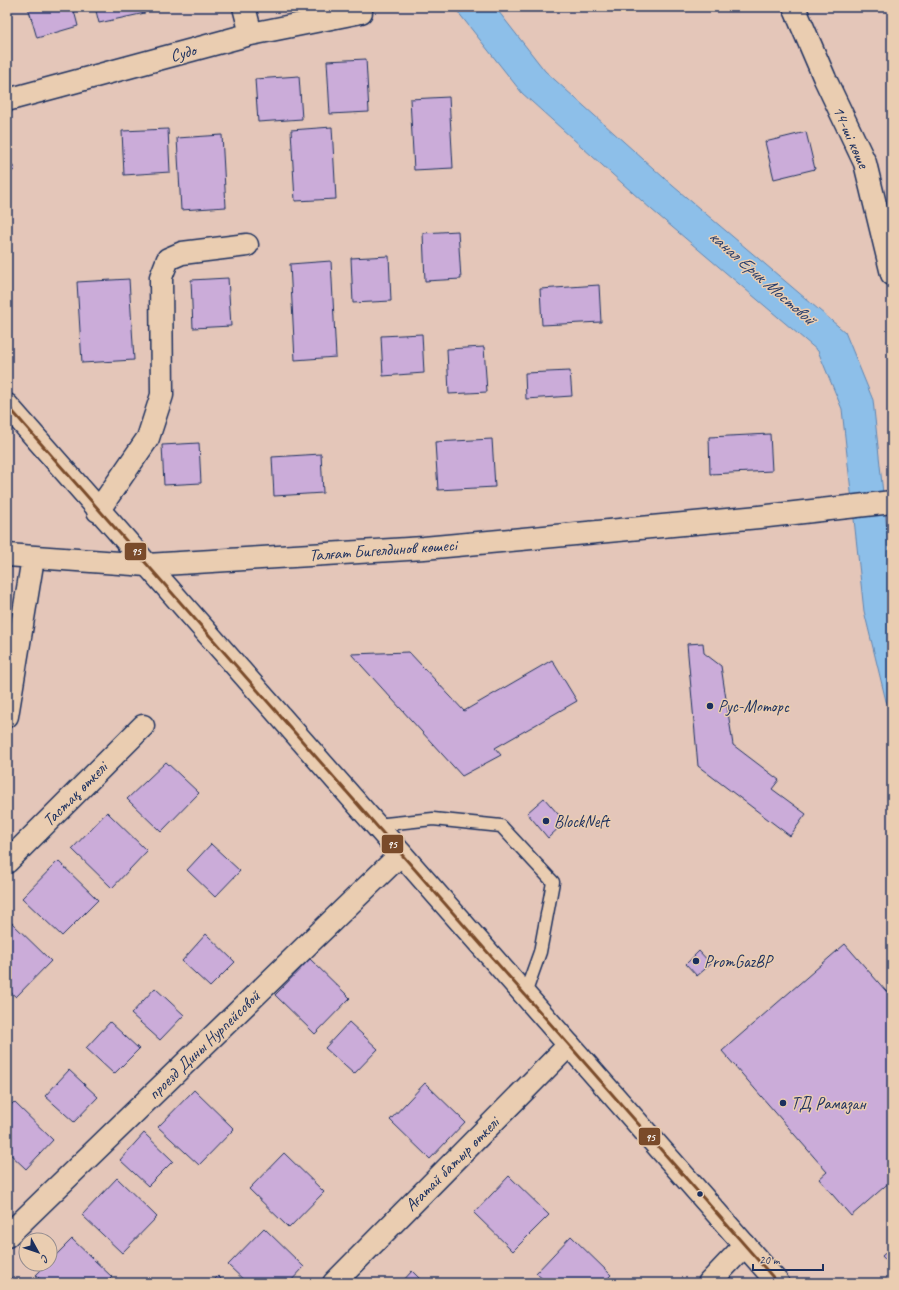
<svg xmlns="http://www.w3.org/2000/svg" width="899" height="1290" font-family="Caveat,sans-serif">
  <rect width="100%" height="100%" fill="#e4c6b9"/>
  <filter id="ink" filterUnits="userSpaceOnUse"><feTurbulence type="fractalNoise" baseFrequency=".025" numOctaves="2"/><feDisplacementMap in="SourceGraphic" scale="8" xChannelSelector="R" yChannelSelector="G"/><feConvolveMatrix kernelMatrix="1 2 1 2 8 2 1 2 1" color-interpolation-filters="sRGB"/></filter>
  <g filter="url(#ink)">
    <path fill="#8dbfe9" stroke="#5f85b1" d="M454 7H495L545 71 673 186 845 332 873 400 892 577V711L886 701 864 611 842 409 818 351 652 210 522 93Z"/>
    <path fill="#cbacd9" stroke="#1b2f5e" d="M28 7H73L78 26 37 38Z
      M95 7H144L145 13 99 23Z
      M366 59 369 112 330 114 327 61Z
      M299 76 302 119 258 122 255 79Z
      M449 97 453 168 414 170 410 99Z
      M332 127 336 199 295 201 291 130Z
      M168 129 170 172 124 175 122 131Z
      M806 132 815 169 774 179 765 142Z
      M222 135 226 207 181 210 177 138Z
      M7 159 15 169 7 176Z
      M458 231 461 279 425 281 423 233Z
      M389 256 391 301 353 303 351 258Z
      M331 261 336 357 295 360 290 264Z
      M228 278 231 326 193 328 191 280Z
      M129 279 134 360 82 363 77 282Z
      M599 285 601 322 542 325 540 289Z
      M422 334 424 373 383 376 381 336Z
      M484 347 487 392 449 394 447 349Z
      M570 371 572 396 526 399 525 373Z
      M770 434 772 471 710 474 709 437Z
      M492 439 495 487 438 490 435 442Z
      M199 443 201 483 164 485 162 445Z
      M321 454 323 493 274 496 272 457Z
      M703 643 704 653 721 666 733 745 779 780 772 789 806 814 790 836 698 766 687 644Z
      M409 652 464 711 552 660 577 701 495 748 501 755 462 776 351 654Z
      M166 762 199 793 161 832 127 799Z
      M544 798 565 822 548 838 527 813Z
      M107 812 147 851 112 888 72 849Z
      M211 844 240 871 215 897 187 870Z
      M58 861 98 900 62 936 22 898Z
      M11 922 51 961 16 997 7 989V926Z
      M206 934 235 962 210 987 182 961Z
      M845 944 892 998V1180L851 1216 819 1179 827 1172 722 1051Z
      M699 951 711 964 697 976 686 964Z
      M310 959 350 998 315 1034 275 995Z
      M155 988 184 1015 160 1040 131 1014Z
      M110 1022 139 1049 114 1074 86 1048Z
      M349 1022 378 1049 354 1074 325 1048Z
      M69 1070 98 1097 74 1122 45 1096Z
      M425 1083 465 1122 430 1159 390 1120Z
      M194 1090 234 1129 199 1165 158 1127Z
      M14 1102 53 1140 26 1169 7 1151V1109Z
      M144 1133 173 1161 148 1186 120 1160Z
      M284 1153 324 1192 289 1228 249 1189Z
      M509 1176 549 1215 513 1251 474 1213Z
      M117 1178 157 1217 122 1253 82 1215Z
      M264 1228 304 1267 289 1283H247L228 1265Z
      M571 1236 611 1275 603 1283H547L536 1273Z
      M72 1239 112 1277 106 1283H44L36 1275 47 1264H50V1261Z
      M892 1247V1267L882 1256Z
      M412 1271 424 1283H401Z
      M7 1273 17 1283H7Z
      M218 1276 225 1283H211Z"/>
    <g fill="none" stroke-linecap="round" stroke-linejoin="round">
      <defs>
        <path id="service" d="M376 825 433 819 501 826 553 882 540 952 525 994"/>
        <path id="minor" d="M244 7 251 34
          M794 7 825 79 865 163 892 274
          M7 100 251 34 361 12
          M98 511 148 438 162 395 161 277 168 259 182 253 247 245
          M7 555 147 565
          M7 716 33 558
          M7 862 143 726
          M7 1236 401 854
          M334 1283 569 1045
          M709 1283 745 1245"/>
        <path id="tertiary" d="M147 565 424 548 759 517 892 502"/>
        <path id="primary" d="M7 405 778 1283"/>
      </defs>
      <use href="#service" stroke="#1b2f5e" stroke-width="15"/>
      <use href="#minor" stroke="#1b2f5e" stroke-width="25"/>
      <use href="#tertiary" stroke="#1b2f5e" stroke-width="25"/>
      <use href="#primary" stroke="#1b2f5e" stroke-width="25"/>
      <use href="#service" stroke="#eacdb1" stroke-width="12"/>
      <use href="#minor" stroke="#eacdb1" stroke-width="22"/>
      <use href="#tertiary" stroke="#eacdb1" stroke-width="22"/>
      <use href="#primary" stroke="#eacdb1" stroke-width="22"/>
      <defs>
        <path id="bus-1" d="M7 405 778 1283"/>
      </defs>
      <use href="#bus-1" stroke="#eacdb1" stroke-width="6"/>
      <use href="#bus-1" stroke="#7a4b2a" stroke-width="3"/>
    </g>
  </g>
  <g fill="#1b2f5e" stroke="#eacdb1" stroke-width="1.5">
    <circle cx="710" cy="706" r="4"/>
    <circle cx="546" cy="821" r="4"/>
    <circle cx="696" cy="961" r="4"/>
    <circle cx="783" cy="1103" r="4"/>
    <circle cx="700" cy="1194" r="3.5"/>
  </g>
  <g text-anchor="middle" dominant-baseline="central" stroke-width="3" stroke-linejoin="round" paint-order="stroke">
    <g font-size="17" fill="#1b2f5e" stroke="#eacdb1">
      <text transform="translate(183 53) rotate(-15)">Судо</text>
      <text transform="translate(851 137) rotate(66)">14-ші көше</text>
      <text transform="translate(383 550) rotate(-4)">Талғат Бигелдинов көшесі</text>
      <text transform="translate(75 794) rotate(-45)">Тастақ өткелі</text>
      <text transform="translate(204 1045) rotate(-44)">проезд Дины Нурпейсовой</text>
      <text transform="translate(452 1164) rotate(-45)">Ағатай батыр өткелі</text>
    </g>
    <g font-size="17" fill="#1b2f5e" stroke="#eacdb1" text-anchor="start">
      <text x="718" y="706">Рус-Моторс</text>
      <text x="554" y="821">BlockNeft</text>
      <text x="704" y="961">PromGazBP</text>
      <text x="791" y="1103">ТД Рамазан</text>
    </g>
    <g font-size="18" font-style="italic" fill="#263d6c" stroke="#eacdb1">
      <text transform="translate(762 277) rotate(41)">канал Ерик Мостовой</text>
    </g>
  </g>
  <g stroke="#eacdb1" stroke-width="1.5">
    <rect x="124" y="542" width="23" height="19" rx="4" fill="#7a4b2a"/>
    <rect x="381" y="834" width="23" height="20" rx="4" fill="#7a4b2a"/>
    <rect x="638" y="1127" width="23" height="19" rx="4" fill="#7a4b2a"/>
  </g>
  <g font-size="11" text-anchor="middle" font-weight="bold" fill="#fff">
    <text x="136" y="555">95</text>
    <text x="392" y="848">95</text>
    <text x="650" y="1141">95</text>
  </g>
  <rect width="899" height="1290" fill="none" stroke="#eacdb1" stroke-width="24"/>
  <rect x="12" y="12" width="875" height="1266" fill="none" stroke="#1b2f5e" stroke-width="1.5" filter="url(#ink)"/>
  <g transform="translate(38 1252) rotate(130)"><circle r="19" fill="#eacdb1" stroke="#978e90"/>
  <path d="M0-3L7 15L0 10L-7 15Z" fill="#1b2f5e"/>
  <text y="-6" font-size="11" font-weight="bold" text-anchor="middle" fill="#1b2f5e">С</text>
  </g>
  <path d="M753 1264v6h70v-6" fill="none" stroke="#1b2f5e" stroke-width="2"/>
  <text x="759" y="1264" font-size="12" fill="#1b2f5e" stroke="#eacdb1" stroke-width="3" paint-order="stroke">20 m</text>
</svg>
